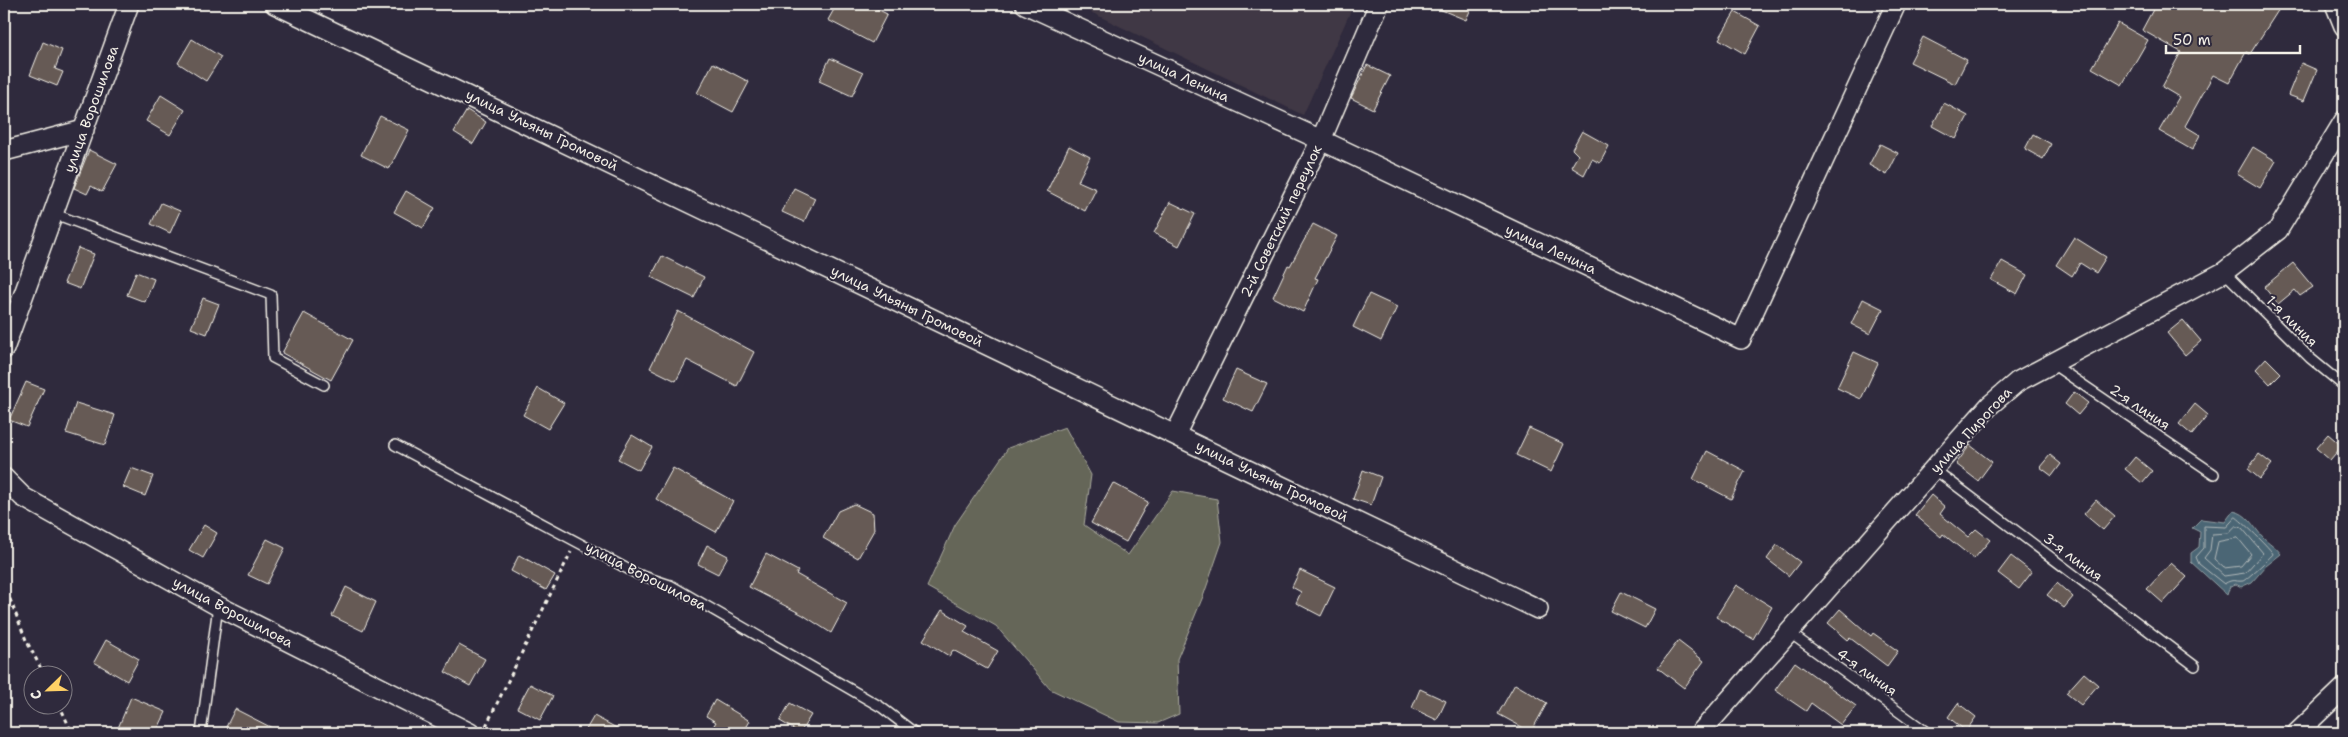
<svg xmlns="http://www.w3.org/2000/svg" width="2348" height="737" font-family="'Shantell Sans',sans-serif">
  <rect width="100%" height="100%" fill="#2f2a3d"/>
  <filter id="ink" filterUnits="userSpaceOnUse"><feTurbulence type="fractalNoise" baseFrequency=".02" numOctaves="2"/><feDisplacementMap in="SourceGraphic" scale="10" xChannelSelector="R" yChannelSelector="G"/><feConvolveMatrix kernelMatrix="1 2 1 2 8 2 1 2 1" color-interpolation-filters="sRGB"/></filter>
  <g filter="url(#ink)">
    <path fill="#403844" d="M1074 4H1354L1303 115Z"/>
    <path fill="#656658" stroke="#acaca0" d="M1065 427 1091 475 1084 525 1128 555 1173 491 1217 499 1222 542 1204 594 1177 659 1179 714 1158 723 1119 722 1050 689 996 626 927 587 955 525 1008 448Z"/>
    <path fill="#4c6674" stroke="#8f9ea2" d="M2233 511C2248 513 2253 527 2263 537 2269 543 2275 546 2281 554L2266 566 2252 582 2241 587 2236 584 2230 586 2227 595 2191 562V553L2199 547 2200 532 2192 528 2201 519 2225 522Z"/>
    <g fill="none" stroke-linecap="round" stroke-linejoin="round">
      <path stroke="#b1b9ba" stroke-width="1" d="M2236 517C2240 519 2272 550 2273 554 2271 557 2246 580 2243 581 2234 582 2234 578 2224 584L2199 564 2196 557 2204 548V526L2226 527Z
        M2236 526 2242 528 2263 553 2245 573 2224 576 2204 558 2210 550 2212 534 2228 533Z
        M2238 538 2251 554 2241 566 2224 568 2214 559 2218 542Z"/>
    </g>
    <path fill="#665a55" stroke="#f4f1e8" d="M837 4H867L887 14 872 43 828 20Z
      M1427 4H1473L1466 20Z
      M2156 4H2271L2279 9 2250 54 2246 52 2229 83 2213 75 2185 126 2200 135 2192 150 2159 131 2179 97 2162 87 2181 52 2142 30Z
      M1735 12 1760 26 1745 54 1719 39Z
      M2118 23 2148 40 2122 85 2092 68Z
      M1923 37 1967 60 1955 84 1910 62Z
      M192 39 221 57 206 81 178 63Z
      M43 42 62 50 55 69 63 72 57 86 30 75Z
      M830 58 863 73 852 96 819 81Z
      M713 63 749 82 733 112 697 93Z
      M2301 63 2317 70 2304 101 2288 95Z
      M1367 65 1390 76 1373 109 1351 98Z
      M161 95 185 110 170 135 146 121Z
      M1944 103 1968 116 1956 139 1932 126Z
      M467 110 486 122 473 144 454 132Z
      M380 116 409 130 389 169 361 155Z
      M1582 131 1609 146 1600 163 1592 159 1584 175 1571 167 1578 155 1572 149Z
      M2033 134 2051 144 2043 159 2025 149Z
      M1880 144 1898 153 1887 175 1869 165Z
      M1069 146 1090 157 1078 181 1096 189 1085 211 1047 191Z
      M2253 147 2276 161 2260 188 2237 174Z
      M89 150 117 164 102 192 91 186 87 194 74 188Z
      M794 188 815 198 804 222 782 212Z
      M406 191 435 208 423 228 394 212Z
      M1170 202 1195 214 1179 246 1154 233Z
      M161 203 180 211 170 233 151 224Z
      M1313 224 1337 236 1315 278 1318 279 1303 312 1273 297 1288 265 1290 266Z
      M2074 237 2106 257 2096 273 2080 263 2072 276 2056 265Z
      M78 248 94 254 80 289 64 283Z
      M662 256 704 277 694 298 651 277Z
      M2002 261 2027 275 2017 294 1991 280Z
      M2293 263 2313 287 2300 296 2295 290 2278 304 2264 287Z
      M136 272 154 279 145 302 127 295Z
      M1369 294 1397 307 1381 341 1353 327Z
      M203 298 219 304 207 334 191 328Z
      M1863 299 1883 309 1870 334 1851 324Z
      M678 311 754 352 737 386 687 360 676 381 650 368Z
      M304 313 353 340 331 380 282 353Z
      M2183 320 2201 341 2185 355 2167 333Z
      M1854 352 1878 363 1861 399 1837 388Z
      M2266 358 2281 373 2270 384 2256 369Z
      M1236 370 1267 384 1253 412 1223 398Z
      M26 382 44 389 27 427 9 420Z
      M538 388 564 403 548 429 523 415Z
      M2074 392 2088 403 2078 415 2065 404Z
      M76 403 115 415 105 445 66 433Z
      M2195 404 2208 415 2192 435 2179 424Z
      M1529 428 1564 444 1551 472 1516 455Z
      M2328 434 2342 446 2330 460 2316 448Z
      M632 435 652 447 639 470 618 459Z
      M1970 445 1992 462 1978 481 1956 464Z
      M1707 451 1745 471 1731 499 1693 479Z
      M2259 454 2272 464 2260 479 2248 469Z
      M2050 455 2061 464 2052 476 2040 467Z
      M2135 457 2152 471 2142 483 2125 469Z
      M131 468 153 476 145 496 123 487Z
      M673 468 733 501 716 532 656 499Z
      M1363 470 1381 477 1371 505 1353 499Z
      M1113 483 1148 502 1126 542 1091 523Z
      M1931 495 1945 507 1940 514 1968 537 1976 529 1990 540 1974 559 1943 534 1941 537 1915 515Z
      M2096 500 2115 516 2103 530 2084 514Z
      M854 504 873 513 874 530 858 558 823 538 838 511Z
      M204 525 217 533 203 558 189 550Z
      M267 539 285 548 267 584 248 575Z
      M707 545 728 556 718 574 698 564Z
      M1777 545 1800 562 1789 576 1767 559Z
      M766 554 798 571 796 574 847 603 831 633 803 615 749 587Z
      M519 555 555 575 546 590 511 571Z
      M2011 556 2032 572 2019 589 1998 573Z
      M2171 563 2187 577 2163 603 2147 589Z
      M1300 570 1335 587 1321 616 1296 603 1301 592 1292 587Z
      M2057 583 2073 597 2064 608 2047 595Z
      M1736 585 1772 607 1753 639 1716 617Z
      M346 587 376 602 363 631 332 616Z
      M1621 592 1655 609 1645 628 1611 611Z
      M1840 609 1871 636 1873 633 1898 651 1887 666 1850 638 1848 640 1828 623Z
      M942 610 968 626 964 632 998 651 987 669 953 650 949 656 923 640Z
      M106 640 139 659 127 681 94 662Z
      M1678 641 1704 661 1684 688 1658 668Z
      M459 645 485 659 470 686 445 672Z
      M1795 662 1856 706 1841 725 1811 703 1806 711 1775 690Z
      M2084 673 2098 685 2081 705 2066 693Z
      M530 684 553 696 540 720 517 708Z
      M1515 684 1547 703 1531 732 1498 714Z
      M1420 689 1446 701 1437 720 1412 708Z
      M131 697 166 712 156 733 141 728 139 733H116Z
      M715 700 750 721 743 733H709L716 722 706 716Z
      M790 703 811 715 800 733 780 721Z
      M1958 703 1976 717 1966 731 1948 717Z
      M235 709 282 733H223Z
      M594 716 626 733H584Z"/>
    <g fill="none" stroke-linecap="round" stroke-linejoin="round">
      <defs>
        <path id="service" d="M52 213 271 295 273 358 324 385
          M2224 272 2310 358 2344 386
          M2051 363 2214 474
          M395 445 637 574 670 585 881 707 915 733
          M1934 469 2195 666
          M1790 633 1928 733
          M201 733 218 606"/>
        <path id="minor" d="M275 4 1538 609
          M1025 4 1321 140 1741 339 1896 4
          M2335 4 2344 26
          M4 151 84 130
          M4 349 129 4
          M1175 435 1321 140 1379 4
          M4 478 23 497 218 606 470 733
          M1700 733 1990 405 2017 382 2224 272 2278 230 2344 121
          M2297 733 2344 688"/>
      </defs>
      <use href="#service" stroke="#f4f1e8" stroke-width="12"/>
      <use href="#minor" stroke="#f4f1e8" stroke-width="22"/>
      <path stroke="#f4f1e8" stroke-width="3" stroke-dasharray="4 4" stroke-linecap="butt" d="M4 584 26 640 44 674
        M59 704 72 733
        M486 726 571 552"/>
      <use href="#service" stroke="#2f2a3d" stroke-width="9"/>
      <use href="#minor" stroke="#2f2a3d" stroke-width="19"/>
    </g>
  </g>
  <g text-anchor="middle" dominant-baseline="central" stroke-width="4" stroke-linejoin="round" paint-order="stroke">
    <g font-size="14" fill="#f4f1e8" stroke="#2f2a3d">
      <text transform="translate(1184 77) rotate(25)">улица Ленина</text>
      <text transform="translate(91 109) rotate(-70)">улица Ворошилова</text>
      <text transform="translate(542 130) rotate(26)">улица Ульяны Громовой</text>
      <text transform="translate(1281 221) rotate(-64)">2-й Советский переулок</text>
      <text transform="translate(1551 249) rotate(25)">улица Ленина</text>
      <text transform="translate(907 306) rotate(26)">улица Ульяны Громовой</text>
      <text transform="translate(2292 321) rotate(45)">1-я линия</text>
      <text transform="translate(2140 407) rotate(34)">2-я линия</text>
      <text transform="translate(1971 430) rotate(-47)">улица Пирогова</text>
      <text transform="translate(1272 481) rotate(26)">улица Ульяны Громовой</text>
      <text transform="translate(2073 557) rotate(37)">3-я линия</text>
      <text transform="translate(646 576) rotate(27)">улица Ворошилова</text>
      <text transform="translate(233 612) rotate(28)">улица Ворошилова</text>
      <text transform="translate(1867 672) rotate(36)">4-я линия</text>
    </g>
  </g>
  <rect width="2348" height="737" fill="none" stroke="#2f2a3d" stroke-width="20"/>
  <rect x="10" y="10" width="2328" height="717" fill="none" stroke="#f4f1e8" stroke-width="2" filter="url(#ink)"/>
  <g transform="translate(48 690) rotate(247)"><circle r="24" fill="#2f2a3d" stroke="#7e7a81"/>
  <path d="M0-4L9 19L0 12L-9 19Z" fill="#ffd166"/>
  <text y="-8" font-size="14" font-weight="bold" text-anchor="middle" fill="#f4f1e8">С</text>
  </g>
  <path d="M2166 45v8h134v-8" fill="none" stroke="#f4f1e8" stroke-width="2.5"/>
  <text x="2173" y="45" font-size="15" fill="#f4f1e8" stroke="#2f2a3d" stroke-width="4" paint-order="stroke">50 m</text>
</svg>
